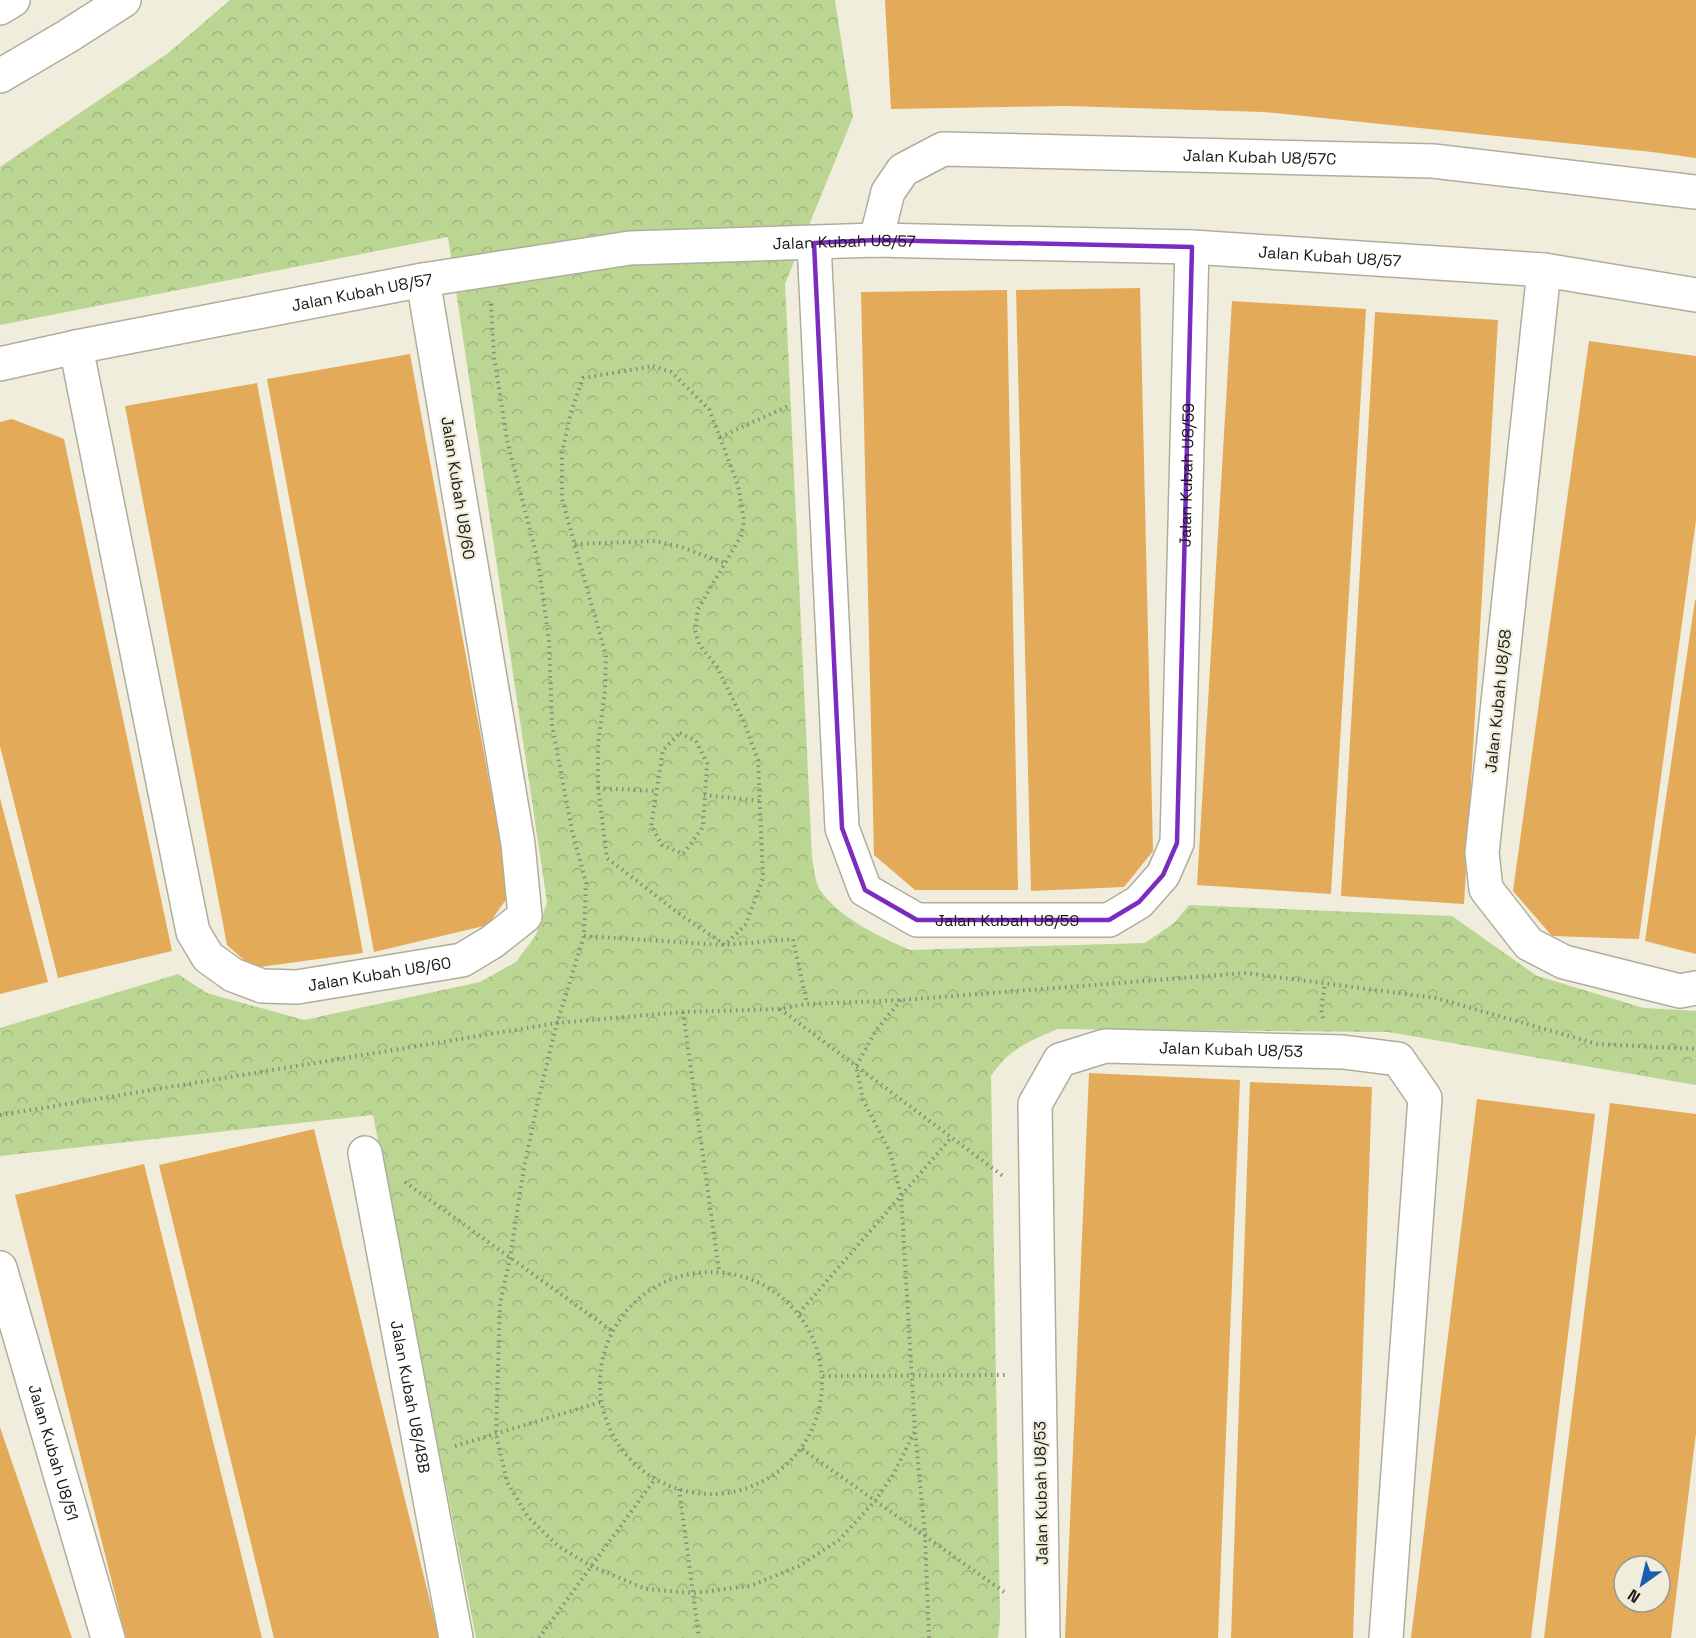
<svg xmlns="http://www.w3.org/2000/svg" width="1696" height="1638" font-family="'Space Grotesk',sans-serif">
  <defs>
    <pattern id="park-crowns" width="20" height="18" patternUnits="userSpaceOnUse" patternTransform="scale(1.5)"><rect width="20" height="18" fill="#bbd592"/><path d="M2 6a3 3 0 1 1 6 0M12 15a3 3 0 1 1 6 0" fill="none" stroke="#a0b67d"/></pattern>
  </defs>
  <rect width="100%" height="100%" fill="#f0eddc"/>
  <path fill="url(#park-crowns)" d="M230 0H835L853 117 785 284 812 858C814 868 815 882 820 890 839 918 880 937 910 950L1145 943 1174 923 1189 905 1452 916 1537 976 1644 1008 1696 1011V1085L1388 1032 1058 1029C1029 1041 1009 1049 991 1076L1000 1619 998 1638H476L373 1115 0 1156V1028L178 974 207 993 304 1020 480 982 516 962 536 935 547 902 448 237 0 325V167L167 54Z"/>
  <path fill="#e3ab59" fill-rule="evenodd" d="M885 0H1696V158L1652 152 1264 112 1067 106 891 109Z
    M1140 288 1153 851 1124 887 1031 891 1016 290Z
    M1007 290 1018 890H915L874 855 861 292Z
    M1232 301 1366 309 1331 894 1197 885Z
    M1375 312 1498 320 1464 904 1341 896Z
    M1589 341 1696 356V520L1639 939 1552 936 1513 891Z
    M410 354 510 894 488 925 374 952 267 379Z
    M257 383 363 953 253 968 227 945 125 406Z
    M12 419 64 439 172 951 58 978 0 746V422Z
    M1695 600H1696V954L1645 941Z
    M0 798 48 982 0 994Z
    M1089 1073 1240 1080 1218 1638H1065Z
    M1250 1082 1372 1087 1353 1638H1231Z
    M1477 1099 1595 1114 1531 1638H1411Z
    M1610 1103 1696 1114V1433L1671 1638H1544ZM1624 1566H1660V1602H1624Z
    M314 1129 439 1638H274L159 1165Z
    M144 1164 262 1638H126L15 1195Z
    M0 1427 72 1638H0Z"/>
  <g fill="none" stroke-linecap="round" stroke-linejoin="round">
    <defs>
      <g id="minor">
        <path d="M0 8 13 0"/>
        <path d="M0 76 68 36 124 0"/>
        <path id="s1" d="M876 240 888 192 903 170 943 149 1433 161 1696 192"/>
        <path id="s2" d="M814 243 842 828 865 890 917 920H1109L1139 902 1163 875 1177 843 1192 247"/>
        <path d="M1544 270 1482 853 1486 889 1529 944 1564 962 1680 991 1696 988"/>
        <path id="s3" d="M76 347 193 932 208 957 233 975 262 986 297 987 462 960 492 942 525 916 518 844 423 280"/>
        <path id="s4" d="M0 364 76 347 423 280 630 248 876 240 1192 247 1544 270 1696 295"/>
        <path id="s5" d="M365 1153 456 1638"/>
        <path id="s6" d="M0 1268 108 1638"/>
        <path id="s7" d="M1043 1638 1035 1104 1060 1060 1105 1046 1343 1052 1398 1059 1425 1098 1386 1638"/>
      </g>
    </defs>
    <use href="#minor" stroke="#b0ad9c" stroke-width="36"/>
    <path stroke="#8b897d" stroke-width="4" stroke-dasharray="1.5 4.5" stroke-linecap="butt" d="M491 304 494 356 507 440 538 561 549 640 552 725 572 831 586 883 584 936 557 1023 539 1096 524 1168 510 1258 500 1303 496 1434 507 1482 528 1517 558 1546 591 1566 646 1589 693 1593 750 1586 799 1566 839 1540 875 1501 893 1475 915 1431
      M653 366 671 372 709 409 738 485 744 521 741 536 698 609 695 630 699 644 717 667 744 722 758 760 763 878 746 924 725 945 681 915 607 858 598 788V744L605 691 606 656 562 499V453L571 412 583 378Z
      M720 437 788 406
      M575 544 656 541 681 547 725 563
      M680 733 696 741 707 763 703 827 683 854 662 845 651 826 663 750Z
      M598 788 657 791
      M704 795 761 801
      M584 936 725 945 793 939 807 1004
      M901 1000 877 1029 856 1066 863 1100 890 1152 901 1195 915 1431 925 1535 929 1638
      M780 1009 1003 1176
      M683 1012 719 1271
      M1323 1018 1321 1009 1325 984
      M0 1115 557 1023 683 1012 780 1009 807 1004 902 1000 1246 973 1436 998 1597 1044 1696 1049
      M405 1182 612 1331
      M600 1383a111 111 0 1 1 222 0a111 111 0 1 1-222 0Z
      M799 1313 951 1138
      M823 1376 1006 1375
      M455 1446 601 1402
      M802 1449 1007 1594
      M679 1489 699 1638
      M539 1638 655 1479"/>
    <use href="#minor" stroke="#fff" stroke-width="33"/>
  </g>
  <path fill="none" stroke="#7b2cbf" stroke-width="4.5" stroke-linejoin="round" d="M876 240 1192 247 1177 843 1163 875 1139 902 1109 920H917L865 890 842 828 814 243Z"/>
  <g text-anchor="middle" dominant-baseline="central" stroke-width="4.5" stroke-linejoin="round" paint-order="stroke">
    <g font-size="16" fill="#191812" stroke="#f0eddc">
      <text stroke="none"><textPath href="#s1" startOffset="438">Jalan Kubah U8/57C</textPath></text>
      <text stroke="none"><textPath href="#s4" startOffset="855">Jalan Kubah U8/57</textPath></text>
      <text stroke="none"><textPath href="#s4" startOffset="1341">Jalan Kubah U8/57</textPath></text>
      <text stroke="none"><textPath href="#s4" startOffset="369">Jalan Kubah U8/57</textPath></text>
      <text stroke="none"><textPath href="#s2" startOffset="1378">Jalan Kubah U8/59</textPath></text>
      <text transform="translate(458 488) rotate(81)">Jalan Kubah U8/60</text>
      <text transform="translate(1498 701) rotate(-84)">Jalan Kubah U8/58</text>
      <text stroke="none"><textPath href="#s2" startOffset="802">Jalan Kubah U8/59</textPath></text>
      <text stroke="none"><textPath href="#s3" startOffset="806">Jalan Kubah U8/60</textPath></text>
      <text stroke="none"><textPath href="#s7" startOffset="758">Jalan Kubah U8/53</textPath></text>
      <text stroke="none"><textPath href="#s5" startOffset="248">Jalan Kubah U8/48B</textPath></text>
      <text stroke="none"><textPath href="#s6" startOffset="192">Jalan Kubah U8/51</textPath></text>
      <text transform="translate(1041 1493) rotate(-91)">Jalan Kubah U8/53</text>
    </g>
  </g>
  <g transform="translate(1642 1584) rotate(214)"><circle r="28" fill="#f0eddc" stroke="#9a988b" stroke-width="1.5"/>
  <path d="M0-4.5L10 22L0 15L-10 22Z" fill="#1b5dad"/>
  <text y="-9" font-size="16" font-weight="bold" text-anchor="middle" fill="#191812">N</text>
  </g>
</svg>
